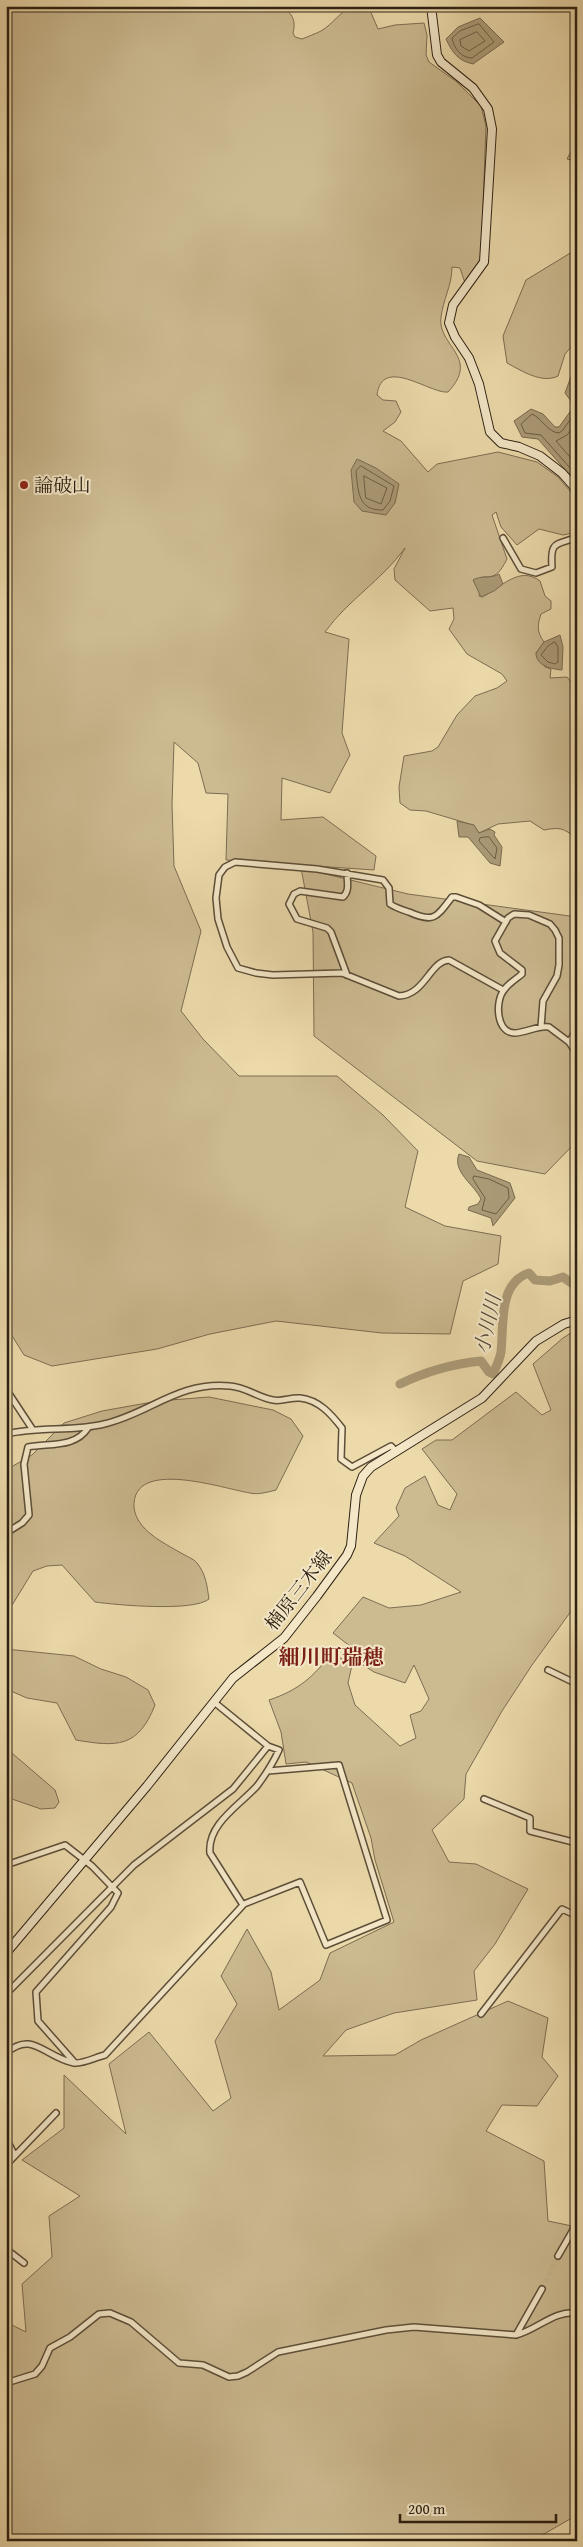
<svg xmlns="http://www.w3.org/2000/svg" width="583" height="2547" font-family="'Gentium Book Plus','Noto Serif JP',serif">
  <rect width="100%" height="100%" fill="#ecdaab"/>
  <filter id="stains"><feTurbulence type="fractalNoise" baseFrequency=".004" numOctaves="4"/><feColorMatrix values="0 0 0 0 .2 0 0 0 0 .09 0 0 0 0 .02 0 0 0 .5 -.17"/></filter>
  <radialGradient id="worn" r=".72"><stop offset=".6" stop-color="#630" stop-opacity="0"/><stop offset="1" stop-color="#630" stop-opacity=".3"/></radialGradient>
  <path fill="#ccba91" stroke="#7c6d52" d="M6 6H275C290 9 297 18 293 33L295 37 302 39C309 36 315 34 321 31 338 21 345 0 369 8L378 29 395 25 424 23 427 35 426 55 429 62 457 82 481 106 486 126 481 261 465 283 460 268 452 267C452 285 443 300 441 317 437 346 481 357 448 392 430 394 382 355 377 395L383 400 396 401 401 412 395 422 383 431 401 441 428 472 437 464 498 452 537 462 558 477 576 498 577 532 563 535 539 529 517 545 501 527 496 512 492 515 507 559C500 572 497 578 482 577L479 596 482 597C501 588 519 565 540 581L545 596 551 601V609L541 614C537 626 537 632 544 642L536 653 545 667 551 669 550 678 567 677 577 690V838C562 828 561 827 544 830L530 821 498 824 479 833 473 825 426 811 410 810 400 803 399 787 404 756 432 751 438 747 457 715 475 696 497 688 507 681 502 674 467 654 449 629 454 619 453 608 430 611 395 580 394 569 405 548C382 580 348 600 325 632L349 639 342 733 350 755 330 793 282 778 281 820 323 817 376 856 374 870 226 860 228 794 206 793 198 763 174 742 172 805 174 866 201 931 181 1011 203 1039 239 1076H337L383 1115 418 1151 405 1207 445 1226 501 1236 498 1264 463 1281 450 1334 382 1333 276 1321 210 1334 157 1349 52 1366 24 1355 6 1326Z
    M577 140V161L567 159Z
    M577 249V340L565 354 558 376C542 384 522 371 507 363L503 336 526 280Z
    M301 868 408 894 577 917V1136L574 1144 545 1174 477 1161 314 1036 313 932Z
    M577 1329V1603L532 1665 502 1711 466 1774 464 1799 432 1830 449 1862 476 1864 528 1889 495 1944 474 1971 477 2000 394 2013 346 2030 323 2056 395 2055 421 2040 508 2001 548 2018 542 2057 558 2076 537 2106 502 2105 486 2131 544 2161 548 2221 577 2227V2515L532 2541H372L369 2539 362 2541H6V2390L16 2377 6 2382V2322L26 2332 22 2284 52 2257 49 2216 80 2196 22 2160 64 2128V2075L126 2134 109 2064 149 2032 213 2111 231 2098 215 2041 237 2004 221 1976 247 1929 271 1972 279 2010 320 1980 330 1953 394 1922 375 1860 371 1838 352 1783 306 1762 286 1764 281 1732 269 1700C299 1690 313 1677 332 1653L352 1665 348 1683 355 1705 400 1746 416 1738 410 1715 421 1711 429 1699 414 1665 405 1683 374 1672 360 1663 355 1650 333 1633 363 1597 389 1608 421 1605 461 1592 405 1556 374 1543 399 1516 396 1508 405 1488 425 1476 438 1505 450 1510 457 1494 422 1449 436 1440H452L516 1392 542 1415 551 1410 533 1364 563 1338Z
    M209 1397 273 1410 291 1419 303 1436 276 1490C268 1492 258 1495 250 1493 224 1489 132 1457 134 1507 136 1530 164 1543 181 1553 186 1556 194 1559 197 1563 206 1574 207 1586 209 1599 193 1612 117 1605 95 1602L62 1565 47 1566 33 1571 6 1615V1470L32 1455 64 1423 102 1411 158 1401Z
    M6 1649 74 1656 101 1669 126 1677 148 1690 155 1705C138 1748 117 1747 76 1740L57 1703 27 1698 6 1689Z
    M6 1748 55 1790 59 1802 55 1808 41 1809 6 1797Z"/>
  <path fill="#ab9b77" stroke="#796a4f" d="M480 18 504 42 473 64C458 61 452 52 446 39L458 27Z
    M577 360V481L575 476 568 473 538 439 522 437 514 421 531 409 543 414 555 427H559L572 409 571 401 565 393Z
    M357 459 376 468 399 484 395 503 386 515 362 511 354 502 351 470Z
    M499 574 503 584 494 591 481 597 473 580C481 575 491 579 499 574Z
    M560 635 563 647 562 670C552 669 536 666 536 653L544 642Z
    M457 821 474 825 479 833 490 829 495 832 494 835 502 847 500 866 490 863 468 837H459Z
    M459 1154 469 1157 477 1170 510 1183 515 1198 493 1226 491 1218 468 1210 469 1207 478 1204 481 1199C474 1184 452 1172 459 1154Z"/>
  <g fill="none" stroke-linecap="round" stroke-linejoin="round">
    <path stroke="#6c5e44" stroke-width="1" d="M479 24 494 42 472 58C461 58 454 48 452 38L460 31Z
      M477 32 485 41 469 51 461 46 460 40Z
      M577 410 563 430 559 433C547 432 543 419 532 414L521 424 525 433 541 435 571 469 577 472
      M577 423 567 435 556 441 577 465
      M361 466 394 486 390 501 383 510C358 511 358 491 356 471Z
      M364 476 387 488 381 504 366 498Z
      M555 642 558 647V662L555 664 548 662 541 655 548 646Z
      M489 837 497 848 495 859 479 841 480 838Z
      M474 1176 489 1179 508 1188 509 1198 496 1214 482 1210 485 1198 473 1179Z"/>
    <path stroke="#ab9b77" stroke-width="9" d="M400 1384C427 1371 451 1364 481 1361L489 1372 493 1374C496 1367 500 1359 501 1352 504 1325 498 1283 529 1273L535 1280 550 1281 563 1277 577 1287"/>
    <path stroke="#c6b58c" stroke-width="5" stroke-dasharray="5 2.5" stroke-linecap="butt" d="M542 2289 558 2256"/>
    <defs>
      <path id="street" d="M503 538 521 569 536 573 552 567C550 539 557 546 577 537
        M347 873C347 882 350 891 343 897L300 891 294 894 289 904 297 919 327 928 331 932 347 975
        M503 990 449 960C430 961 425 995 399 996L342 973 273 975 256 973 238 968 227 947 218 919 216 898 219 875 225 867 235 862 317 869 383 880 389 888 390 904C396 908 403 910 409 912 434 923 436 918 452 897H456L479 905 506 922
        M541 1027 543 1001 557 976 559 965V938L555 930 550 924 529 915 514 914 508 918 495 941 500 953 522 970V974C516 979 508 984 504 990 495 1001 496 1032 514 1033 526 1033 538 1025 549 1027L569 1042 577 1054
        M569 1042 577 1030
        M6 1389 33 1430
        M6 1434C39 1426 72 1432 104 1424 149 1414 178 1381 230 1386 246 1387 259 1398 273 1400 282 1402 291 1397 300 1398 319 1400 331 1414 342 1428L341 1459 352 1467 391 1446 396 1451
        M6 1533 22 1523 29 1515 24 1464 28 1447C50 1443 75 1448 88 1428
        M548 1670 577 1684
        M214 1702 268 1746 279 1750C273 1763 266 1774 257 1786 240 1805 207 1824 210 1853L243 1905
        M484 1799 530 1818V1831L577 1843
        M6 1865 65 1845 92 1866 118 1893 111 1907 36 1992 38 2021 75 2063
        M6 1994 134 1865 233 1789 268 1746
        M481 2014 562 1909 577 1916
        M6 2053C33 2030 44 2057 74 2063 83 2064 96 2057 105 2055L244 1904 300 1882 326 1945 387 1920 339 1765 268 1771
        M6 2138 14 2154
        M6 2165 56 2113
        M6 2249 24 2263
        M558 2256 577 2223
        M516 2335 542 2289
        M6 2383 35 2374 42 2366 50 2348 70 2337 99 2314 110 2313 131 2322 179 2363 203 2365 229 2377 238 2376 247 2372 278 2352 386 2330 414 2327 516 2335C537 2330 554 2310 577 2313"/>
      <path id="secondary" d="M431 6 437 55 441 62 473 88 488 109 492 129 484 262 453 305 449 323 455 337 469 358 479 384 490 432 501 443 519 447 540 456 562 473 577 490
        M6 1953 147 1786 233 1678 284 1638 317 1596 347 1555 351 1546 356 1495 363 1476 371 1467 482 1398 536 1341 564 1324 577 1320"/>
    </defs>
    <use href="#street" stroke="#5d4e38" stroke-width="8"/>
    <use href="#secondary" stroke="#2d2012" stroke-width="10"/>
    <use href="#street" stroke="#f3e7c8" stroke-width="5"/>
    <use href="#secondary" stroke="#f3e7c8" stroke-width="8"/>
  </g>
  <circle fill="#8f2418" stroke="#f3e7c8" stroke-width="2" cx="24" cy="485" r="5"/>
  <g text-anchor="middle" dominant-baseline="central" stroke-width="4" stroke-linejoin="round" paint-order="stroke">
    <g font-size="19" fill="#2d2012" stroke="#f3e7c8" text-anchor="start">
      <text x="34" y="485">論破山</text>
    </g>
    <g font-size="19" fill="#2d2012" stroke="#f3e7c8">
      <text transform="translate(298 1590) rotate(-52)">楠原三木線</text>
    </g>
    <g font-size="20" font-style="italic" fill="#594b35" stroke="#f3e7c8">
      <text transform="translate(487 1324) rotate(-78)">小川川</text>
    </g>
    <g font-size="21" font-weight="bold" fill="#7a1f14" stroke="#f3e7c8">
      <text x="331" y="1656">細川町瑞穂</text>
    </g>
  </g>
  <rect width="583" height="2547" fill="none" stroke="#ecdaab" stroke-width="25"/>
  <rect x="8" y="8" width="568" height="2532" fill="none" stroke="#2d2012" stroke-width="2.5"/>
  <rect x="12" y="12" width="558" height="2522" fill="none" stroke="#2d2012"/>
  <path d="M400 2514v8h156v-8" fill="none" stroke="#2d2012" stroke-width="2.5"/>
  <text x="408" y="2514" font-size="15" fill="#2d2012" stroke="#f3e7c8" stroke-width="4" paint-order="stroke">200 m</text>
  <rect width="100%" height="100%" filter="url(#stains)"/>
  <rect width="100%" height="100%" fill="url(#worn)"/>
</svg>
